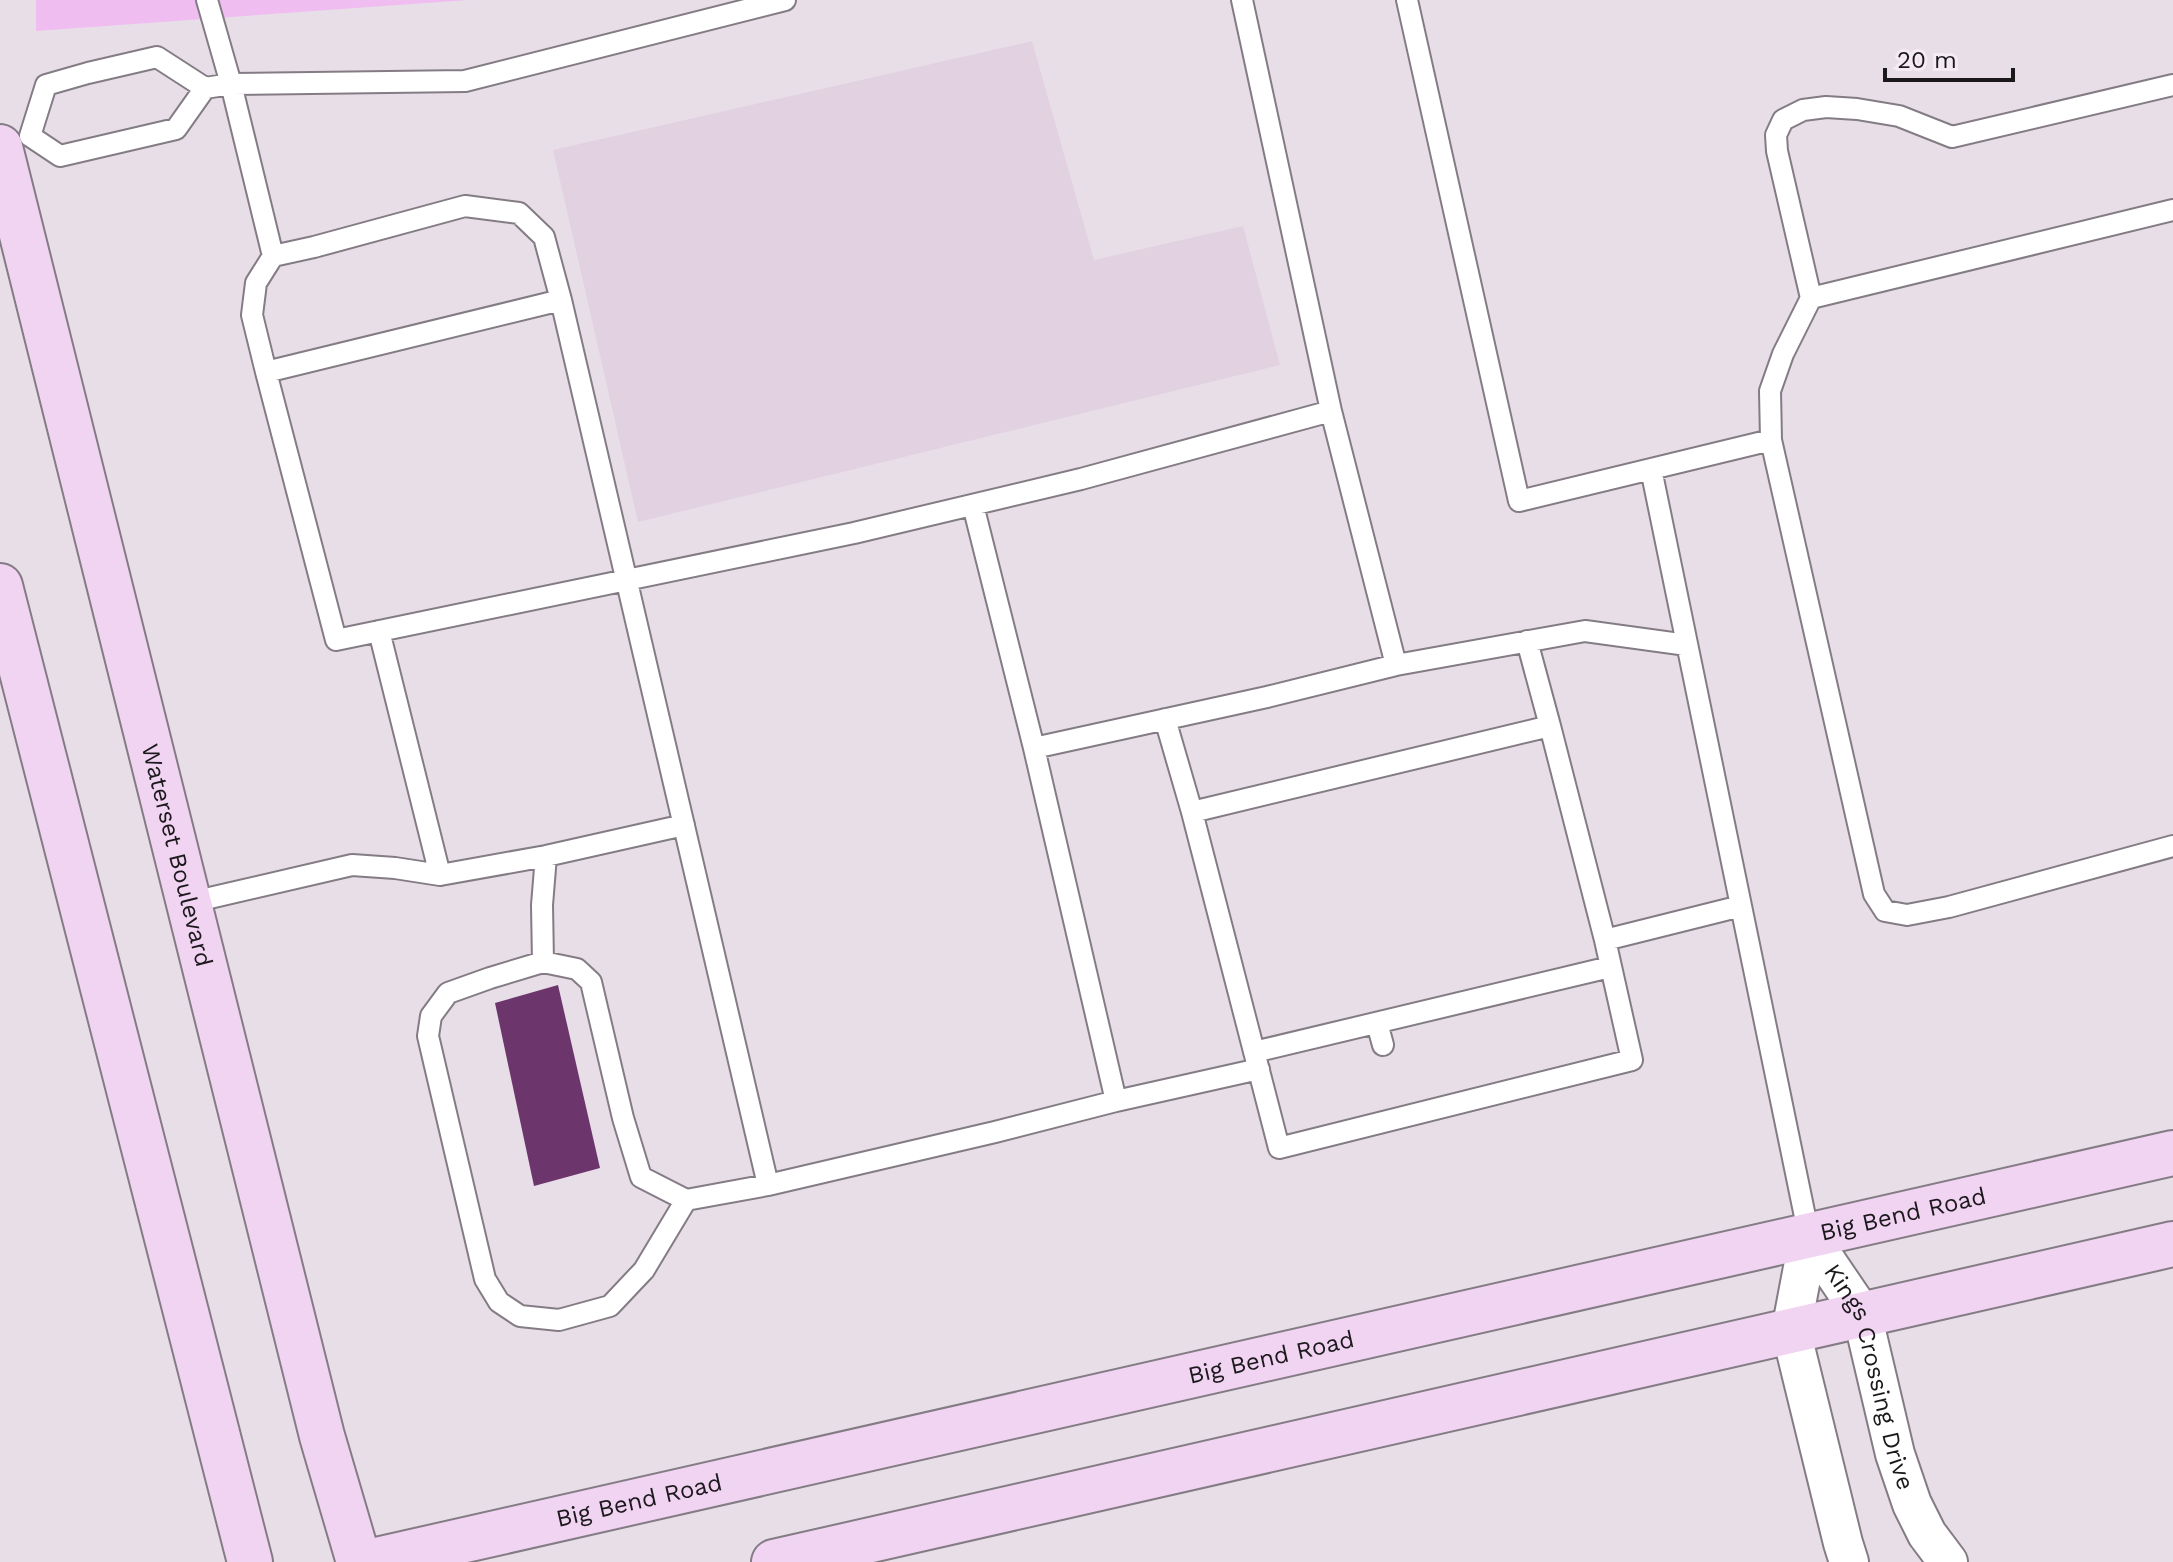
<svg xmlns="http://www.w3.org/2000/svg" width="2173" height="1562" font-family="'Work Sans',sans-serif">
  <rect width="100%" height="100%" fill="#e8dee8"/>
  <path fill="#e2d2e1" d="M1032 41 1094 260 1243 226 1280 365 638 522 553 150Z"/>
  <path fill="#f0bdf1" d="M36 0H468L36 31Z"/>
  <path fill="#6c366d" d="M558 985 600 1168 534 1186 495 1003Z"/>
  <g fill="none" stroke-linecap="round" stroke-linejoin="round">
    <defs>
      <path id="lane" d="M1242 0 1331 411
        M1407 0 1519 501 1771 440 1770 391 1783 354 1811 298 1777 151 1776 135 1783 120 1803 110 1826 107 1857 109 1899 116 1952 137 2173 85
        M30 136 46 85 88 73 157 57 205 88 231 84 207 0
        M30 136 60 156 176 129 205 88
        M273 256 231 84 465 81 785 0
        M1811 298 2173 210
        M561 300 266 372 336 640 854 533 1081 479 1331 411 1396 665
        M266 372 252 315 256 283 273 256 314 247 465 206 519 213 544 237 561 300 768 1185 995 1132 1116 1101 1034 748 973 505
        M1771 440 1874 894 1885 911 1907 915 1949 907 2173 846
        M1651 469 1809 1236
        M379 631 440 875
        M1527 641 1550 726
        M1165 719 1192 812
        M1034 748 1267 697 1396 665 1585 631 1687 645
        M188 903 352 865 395 868 440 875 546 856 684 825
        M1605 940 1550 726 1192 812 1279 1148 1632 1060 1605 940 1741 906
        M543 962 542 905 546 856
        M1377 1023 1383 1045
        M1254 1052 1610 967
        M1116 1101 1259 1069
        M686 1200 641 1177 623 1118 591 982 577 969 543 962 490 978 448 993 431 1016 428 1036 485 1279 499 1302 520 1316 559 1320 610 1306 644 1270 686 1200 768 1185"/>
      <g id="street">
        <path id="s1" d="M1809 1236 1862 1314 1895 1454 1912 1504 1927 1534 1948 1562"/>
        <path d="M1809 1236 1791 1331 1843 1543 1849 1562"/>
      </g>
      <g id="secondary">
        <path id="s2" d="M0 147 322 1436 359 1562"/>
        <path d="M0 586 250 1562"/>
        <path id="s3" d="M368 1562 2173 1153"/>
        <path d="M774 1562 2173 1244"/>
      </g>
    </defs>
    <use href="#lane" stroke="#847c84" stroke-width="24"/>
    <use href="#street" stroke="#847c84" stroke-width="42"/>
    <use href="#secondary" stroke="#847c84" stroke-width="48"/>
    <use href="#lane" stroke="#fff" stroke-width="20"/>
    <use href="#street" stroke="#fff" stroke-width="38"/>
    <use href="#secondary" stroke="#f1d3f2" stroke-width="44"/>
  </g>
  <g text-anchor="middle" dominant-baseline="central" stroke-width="8" stroke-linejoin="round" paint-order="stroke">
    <g font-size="24" fill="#1c191c" stroke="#f5ebf5">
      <text stroke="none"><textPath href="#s2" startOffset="730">Waterset Boulevard</textPath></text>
      <text stroke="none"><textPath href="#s3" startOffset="1574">Big Bend Road</textPath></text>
      <text stroke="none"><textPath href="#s3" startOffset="926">Big Bend Road</textPath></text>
      <text stroke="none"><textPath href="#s1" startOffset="156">Kings Crossing Drive</textPath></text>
      <text stroke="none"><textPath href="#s3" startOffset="278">Big Bend Road</textPath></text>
    </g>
  </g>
  <path d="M1885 68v12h128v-12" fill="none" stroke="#1c191c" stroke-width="4"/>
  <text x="1897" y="68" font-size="24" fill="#1c191c" stroke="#f5ebf5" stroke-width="6" paint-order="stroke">20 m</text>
</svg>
